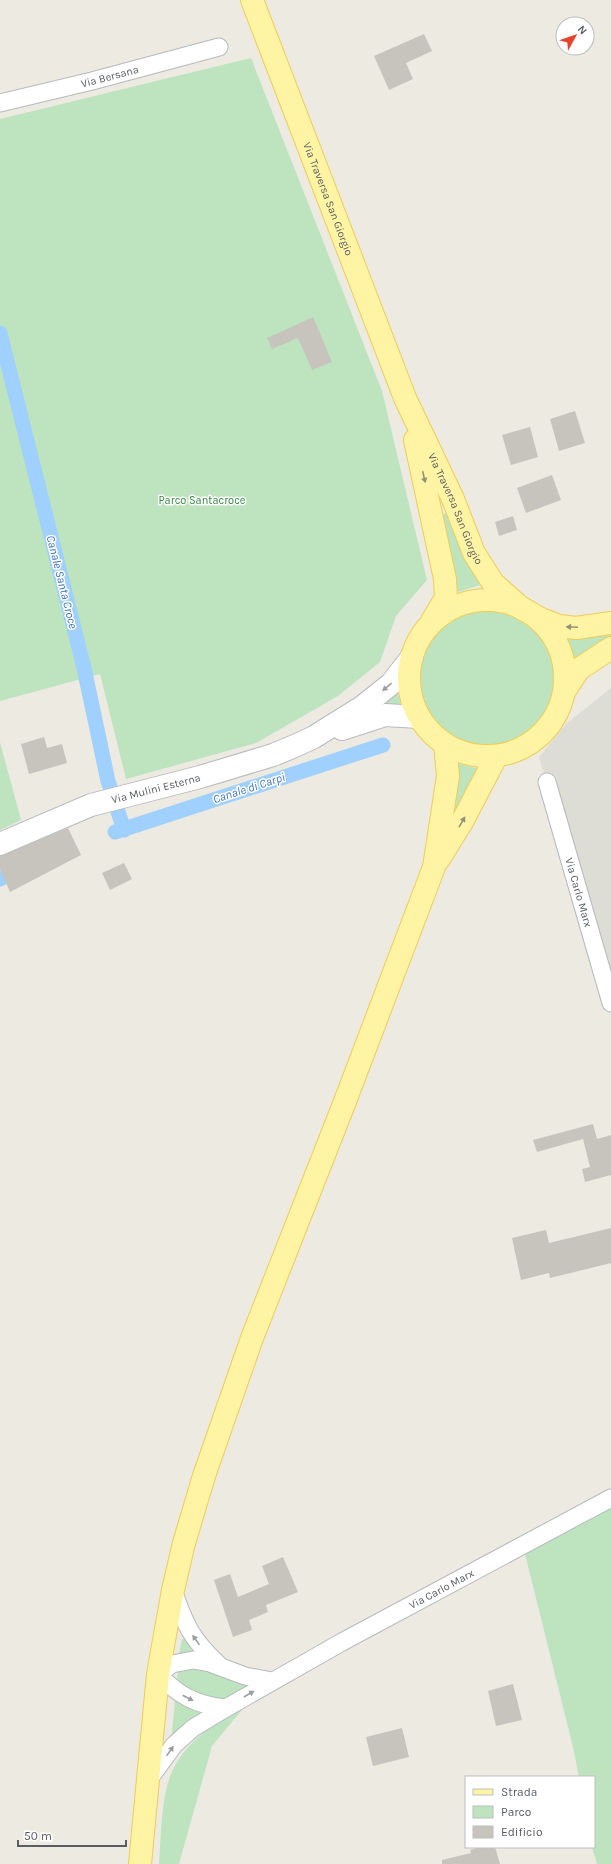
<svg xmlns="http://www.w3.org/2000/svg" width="611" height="1864" font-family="Karla,sans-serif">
  <rect width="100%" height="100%" fill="#eceae1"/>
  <path fill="#dddcd5" d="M611 688V995L539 757 566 724Z"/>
  <path fill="#bde4bf" d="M251 58 382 391 427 580 396 616 380 662 338 696 256 743 126 779 100 674 0 701V119Z
    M447 512 480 585 458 592 443 515Z
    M420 678a67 67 0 1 1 134 0a67 67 0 1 1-134 0Z
    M611 632V642L576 663 567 637Z
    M397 691 402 708 383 706 382 703Z
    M0 742 21 820 0 830Z
    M456 763 480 769 456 815 452 813Z
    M611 1496V1864H597L592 1847H594V1777H579L573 1747 522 1542Z
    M184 1638 193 1652 179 1654 182 1640Z
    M196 1667C220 1673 230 1684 256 1684 233 1696 225 1706 200 1695 190 1690 184 1687 177 1678L178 1672Z
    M177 1700 192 1710 205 1713 171 1742 175 1701Z
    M246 1705 212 1746 179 1864H159C161 1838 161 1796 172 1772 186 1741 217 1720 246 1705Z"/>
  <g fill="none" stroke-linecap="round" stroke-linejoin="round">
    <path stroke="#9fd0fe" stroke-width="15" d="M0 333 84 668 108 781 124 830
      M115 832 383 745
      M0 879 2 878"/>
  </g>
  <path fill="#c7c4be" d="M424 34 432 51 406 63 413 79 389 90 374 56Z
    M313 317 332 362 312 370 298 338 272 349 267 338Z
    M575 411 585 443 559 451 550 419Z
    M530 427 538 457 511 465 502 435Z
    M552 475 561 500 526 513 517 488Z
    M513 516 517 530 499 536 495 522Z
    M44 737 47 748 62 744 67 763 29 774 21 744Z
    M68 828 81 855 10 892 0 869V856Z
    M124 863 132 879 110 890 102 873Z
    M593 1124 597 1139 611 1135V1175L585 1182 582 1169 590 1167 583 1139 537 1152 533 1140Z
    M611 1228V1263L550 1278 549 1273 521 1280 512 1238 546 1230 549 1243Z
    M283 1557 298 1592 266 1605 268 1612 249 1620 252 1630 233 1637 214 1580 230 1574 238 1597 269 1584 262 1566Z
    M513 1684 522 1720 496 1726 488 1691Z
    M402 1728 409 1757 373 1766 366 1737Z
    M481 1847H495L500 1864H442V1860L471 1853 470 1850Z"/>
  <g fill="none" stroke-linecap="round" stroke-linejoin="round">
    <defs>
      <g id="minor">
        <path id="s1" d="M0 103 92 81 219 47"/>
        <path id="s2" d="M547 782 611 1003"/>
        <path d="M173 1590C185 1625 192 1640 219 1665"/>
        <path d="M226 1708C196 1705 179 1696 158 1674L172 1664 193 1660 210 1663 245 1676 272 1681"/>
        <path id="s3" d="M147 1782 174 1745 193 1728 226 1708 342 1642 611 1498"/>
      </g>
      <g id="secondary">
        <path d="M342 729 385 715 419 717"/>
        <path id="s4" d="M0 844 91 805 200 777 273 755 297 745 314 737 362 707 391 684 412 657"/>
      </g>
      <g id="primary">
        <path id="s5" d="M252 0 405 398 453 499 474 553 493 583 521 608 541 619 559 626 576 628 611 623"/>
        <path d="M415 440 445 579 446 598 432 621"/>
        <circle cx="487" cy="678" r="78"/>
        <path d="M564 692 579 669 611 648"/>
        <path d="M439 859 462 822 496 757"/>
        <path d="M140 1864 158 1674 173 1590 184 1543 204 1476 252 1338 344 1104 434 867 448 776 445 744"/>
      </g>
    </defs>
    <use href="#minor" stroke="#b6b9be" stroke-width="19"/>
    <use href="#secondary" stroke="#b7bac0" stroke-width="24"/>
    <use href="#primary" stroke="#f0cc56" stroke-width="24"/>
    <use href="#minor" stroke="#fff" stroke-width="17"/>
    <use href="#secondary" stroke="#fff" stroke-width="22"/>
    <use href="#primary" stroke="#fef4a4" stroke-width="22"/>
  </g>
  <defs><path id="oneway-solid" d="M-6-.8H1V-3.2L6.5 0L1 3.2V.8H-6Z"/></defs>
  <g fill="#939279">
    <use href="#oneway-solid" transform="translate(424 477) rotate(77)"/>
    <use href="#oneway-solid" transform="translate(572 627) rotate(-177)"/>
    <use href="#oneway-solid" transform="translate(462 822) rotate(-60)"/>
  </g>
  <g fill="#9b9ea1">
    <use href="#oneway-solid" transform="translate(387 687) rotate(140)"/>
    <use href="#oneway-solid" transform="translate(196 1640) rotate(-125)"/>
    <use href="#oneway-solid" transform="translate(249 1694) rotate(-30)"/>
    <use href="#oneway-solid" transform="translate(188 1698) rotate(28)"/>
    <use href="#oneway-solid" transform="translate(170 1751) rotate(-55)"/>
  </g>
  <g text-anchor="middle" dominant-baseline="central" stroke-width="3" stroke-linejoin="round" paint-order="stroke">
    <g font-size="11" fill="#595d62" stroke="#fff">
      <text stroke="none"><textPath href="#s1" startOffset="113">Via Bersana</textPath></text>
      <text stroke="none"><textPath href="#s5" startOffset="213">Via Traversa San Giorgio</textPath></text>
      <text stroke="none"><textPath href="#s5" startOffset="548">Via Traversa San Giorgio</textPath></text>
      <text stroke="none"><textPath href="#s4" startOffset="166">Via Mulini Esterna</textPath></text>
      <text stroke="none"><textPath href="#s2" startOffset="115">Via Carlo Marx</textPath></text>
      <text stroke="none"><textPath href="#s3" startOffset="356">Via Carlo Marx</textPath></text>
    </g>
    <g font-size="11" fill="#35853d" stroke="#fff">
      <text x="202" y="500">Parco Santacroce</text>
    </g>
    <g font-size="12" font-style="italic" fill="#4075b8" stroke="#fff">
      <text transform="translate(62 582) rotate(76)">Canale Santa Croce</text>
      <text transform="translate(249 788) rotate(-18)">Canale di Carpi</text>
    </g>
  </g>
  <rect x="465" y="1776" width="130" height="72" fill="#ffffff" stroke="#bdbec0"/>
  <rect x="473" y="1789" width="20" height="6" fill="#fef4a4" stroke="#bdbec0"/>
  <text x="501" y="1796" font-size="12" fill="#595d62">Strada</text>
  <rect x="473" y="1806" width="20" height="12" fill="#bde4bf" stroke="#bdbec0"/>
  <text x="501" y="1816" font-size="12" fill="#595d62">Parco</text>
  <rect x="473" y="1826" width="20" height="12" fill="#c7c4be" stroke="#bdbec0"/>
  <text x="501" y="1836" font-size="12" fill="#595d62">Edificio</text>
  <g transform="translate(575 36) rotate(50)"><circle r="19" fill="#ffffff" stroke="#bdbec0"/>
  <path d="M0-3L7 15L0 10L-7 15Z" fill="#e7432c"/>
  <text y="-6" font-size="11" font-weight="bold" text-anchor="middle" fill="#595d62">N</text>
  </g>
  <path d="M18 1840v6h108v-6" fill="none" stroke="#595d62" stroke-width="2"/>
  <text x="24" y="1840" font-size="12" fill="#595d62" stroke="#ffffff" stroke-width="3" paint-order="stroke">50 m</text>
</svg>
